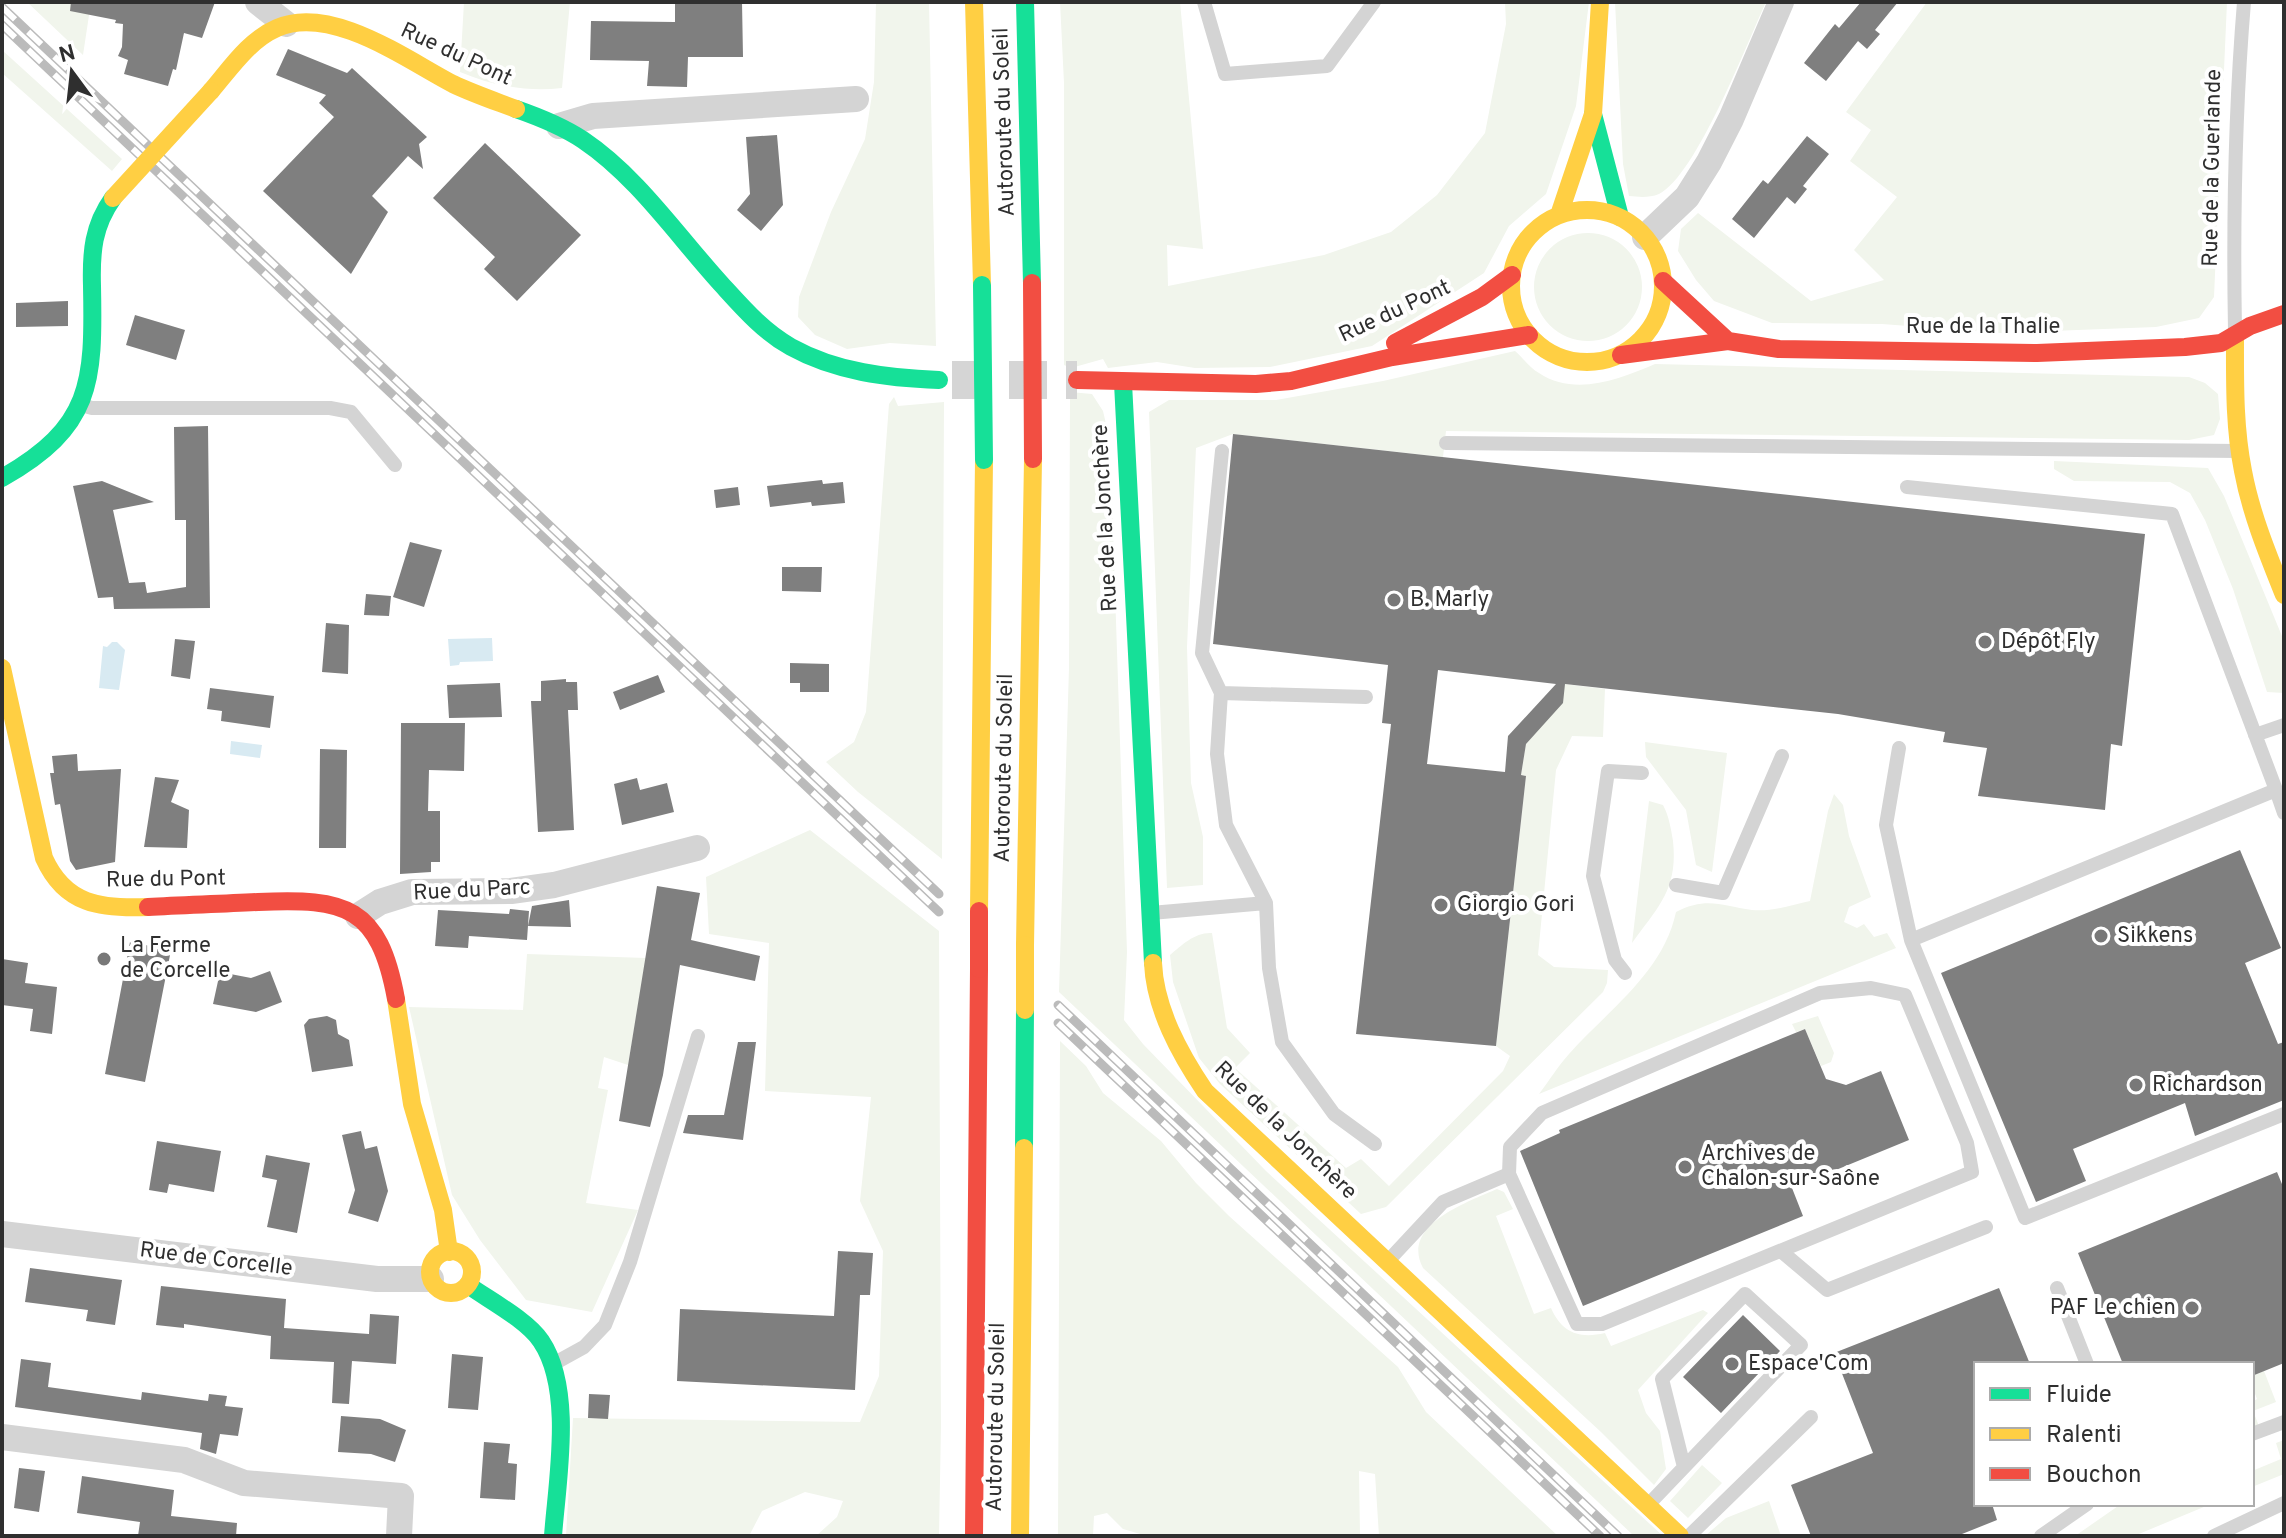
<svg xmlns="http://www.w3.org/2000/svg" width="2286" height="1538" font-family="Overpass,sans-serif">
  <rect width="100%" height="100%" fill="#fff"/>
  <path fill="#f1f5ec" d="M27 2H91L83 55Z
    M464 2H570L562 88C527 92 493 86 460 72Z
    M876 2H929L936 346 890 343 847 349 815 335 798 317 799 297 831 212 865 139 874 82Z
    M1060 2H1180L1203 249 1167 245 1168 286 1324 255 1391 232 1437 195 1485 133 1506 24 1505 2H1589L1576 106 1546 194 1509 226 1484 273 1372 346 1270 367 1195 368 1157 362 1108 368 1103 359 1071 368 1064 365V83Z
    M1615 2H1766C1747 43 1696 176 1659 194 1649 198 1639 197 1629 196L1623 164Z
    M1927 2H2227L2214 297 2199 318 2156 327 2000 333 1882 324 1772 323 1714 301 1696 280 1678 251 1681 229 1698 213 1811 301 1884 280 1854 250 1897 197 1850 161 1871 130 1846 112Z
    M2 50 122 159 112 171 2 73Z
    M1534 287a54 54 0 1 1 108 0a54 54 0 1 1-108 0Z
    M1515 351C1523 358 1530 368 1539 373 1575 397 1620 379 1655 364L2189 377 2205 383 2218 394 2220 419 2214 435 2189 440 1446 431 1443 457 1233 434 1196 448 1187 647 1191 783 1203 837V885L1167 888 1149 412 1169 400H1276L1383 381Z
    M1070 392 1092 394 1103 411 1110 441 1127 952 1124 1020 1143 1044 1266 1171 1663 1536H1634L1059 992 1069 668Z
    M894 397 898 406 944 402 942 859 858 792 826 762 854 742 866 712 889 404Z
    M2054 461 2208 468 2224 496 2284 641V693L2267 692 2233 589 2205 520 2190 493 2170 482 2074 481 2054 469Z
    M1565 684 1605 689 1603 737 1572 736 1556 770 1538 955 1554 967 1608 970 1607 983 1603 992 1386 1207 1361 1214 1220 1084 1199 1058 1173 982 1170 955C1182 945 1195 932 1212 933L1227 1028 1250 1053 1235 1068 1346 1168 1361 1159 1389 1186 1503 1071 1510 1056 1496 1046 1526 776 1521 775 1526 744Z
    M1645 742 1727 753 1712 872 1696 865 1686 810 1646 757Z
    M1834 794 1843 805 1849 836 1871 897 1849 907 1844 922 1857 928 1864 924 1874 937 1887 933 1896 948 1539 1094C1549 1081 1558 1066 1569 1054 1608 1010 1663 973 1676 912 1707 896 1722 906 1752 910 1771 912 1792 905 1810 901L1828 811Z
    M1649 801 1663 805C1669 816 1671 829 1673 841 1678 889 1659 906 1632 943Z
    M810 830 939 931 941 1425 939 1536H816L837 1517 843 1501 805 1492 762 1511 749 1536H566L573 1418 860 1422 879 1376 883 1251 860 1201 871 1097 765 1091 769 943 709 934 706 877Z
    M527 954 646 958 628 1065 604 1057 598 1088 608 1090 586 1203 638 1210 592 1312 526 1300 480 1240 452 1195 409 1007 523 1010Z
    M1818 1016 1834 1053 1831 1062 1821 1066 1805 1029 1796 1032 1792 1024Z
    M1060 1041 1086 1066 1103 1093 1161 1141 1196 1183 1229 1216 1398 1367 1426 1412 1558 1536H1379L1375 1474 1359 1471 1360 1536H1147L1123 1529 1107 1513 1094 1516 1093 1536H1058Z
    M1497 1189 1504 1192 1513 1209 1496 1216 1534 1314 1551 1308C1562 1333 1579 1339 1605 1333L1611 1346 1703 1310 1708 1313 1638 1390 1646 1413 1660 1431 1666 1469 1654 1485 1601 1432 1423 1268C1400 1225 1468 1202 1497 1189Z
    M2264 1371 2276 1402 2253 1411 2259 1426 2254 1428 2252 1402 2257 1399 2252 1386V1376Z
    M2284 1440V1474L2252 1487V1471L2281 1459 2276 1443Z
    M1702 1465 1722 1483 1688 1518 1670 1501Z
    M1769 1501 1781 1536 1706 1535 1726 1518Z
    M2121 1504 2158 1507 2166 1504H2211L2134 1536H2075Z"/>
  <path fill="#d8eaf2" d="M492 638 493 661 460 662 459 665 450 666 448 639Z
    M112 642H117L125 650 119 690 99 688 103 646 107 647Z
    M231 741 262 745 260 758 230 754Z"/>
  <path fill="#7f7f7f" fill-rule="evenodd" d="M71 2H215L202 38 184 33 176 70 173 69 168 86 124 74 128 60 118 56 122 47 123 24 115 23 116 20 70 11Z
    M681 2H742L743 57H688L687 87 647 86 649 61 590 60 591 21 675 22V4Z
    M1861 2H1898L1875 30 1880 34 1867 49 1858 41 1826 81 1804 63 1835 24 1839 28Z
    M288 49 347 73 352 68 427 137 419 144 423 169 408 156 372 196 388 212 351 274 263 191 334 117 319 103 326 95 276 75Z
    M777 135 783 205 761 231 737 210 750 194 746 137Z
    M1807 136 1829 154 1803 186 1807 189 1795 204 1787 197 1754 238 1732 219 1763 180 1768 184Z
    M485 143 581 235 517 301 484 269 495 257 433 198Z
    M68 301V326L16 327V303Z
    M135 315 185 330 176 360 126 345Z
    M208 426 210 608 114 609 113 597 98 598 73 486 102 481 154 502 113 510 129 583 145 582 147 593 186 587V520H175L174 427Z
    M1233 434 2145 534 2122 746 2111 744 2105 810 1978 796 1987 748 1943 742 1945 732 1838 714 1565 684 1563 703 1526 744 1521 775 1526 776 1496 1046 1356 1034 1391 724 1382 723 1388 665 1213 644ZM1438 670 1556 684 1508 736 1505 772 1427 764Z
    M822 480 823 484 843 482 845 503 812 506 811 502 770 507 767 486Z
    M738 487 740 505 716 508 714 490Z
    M410 542 442 550 424 607 393 597Z
    M782 567H822L821 592 782 591Z
    M366 594 391 596 389 616 364 615Z
    M326 623 349 625 348 674 322 672Z
    M175 639 195 641 190 679 171 676Z
    M790 663 829 664V692H800V683H790Z
    M658 675 665 692 620 710 613 692Z
    M566 679V682H577L578 710H568L574 830 538 832 531 701H541V681Z
    M500 683 502 717 449 718 447 685Z
    M210 688 274 696 270 728 221 721 222 711 207 709Z
    M401 723H465L464 771 429 770 428 811H440V862H431V872L400 874Z
    M320 749 347 750 346 848H319Z
    M77 754 78 771 121 769 115 862 76 870 70 861 60 804 55 805 50 773H54L52 756Z
    M155 777 179 780 171 802 189 810 187 848 144 847Z
    M637 778 640 790 667 783 674 812 622 825 614 784Z
    M2240 850 2281 948 2245 963 2278 1044 2284 1042V1100L2195 1136 2185 1103 2073 1149 2086 1181 2036 1202 1941 973Z
    M657 886 700 893 691 940 760 956 755 981 680 965 663 1075 650 1127 619 1121Z
    M569 900 571 927 528 926 532 906Z
    M510 909 529 911 527 940 469 936 468 948 435 946 438 910 509 914Z
    M130 942 171 950 145 1082 105 1074Z
    M2 959 28 963 25 983 57 987 52 1034 30 1031 33 1009 2 1005Z
    M270 971 282 1002 256 1012 213 1004 220 972 251 978Z
    M327 1016 336 1020 338 1034 349 1040 353 1066 312 1072 304 1025 309 1019Z
    M1805 1029 1826 1079 1846 1085 1881 1071 1909 1140 1792 1188 1803 1216 1583 1306 1520 1151 1560 1133 1559 1130Z
    M738 1042H756L743 1140 683 1133 688 1115H724Z
    M361 1131 365 1149 377 1146 388 1191 378 1222 348 1213 355 1190 342 1135Z
    M157 1141 221 1151 214 1192 169 1184 167 1193 149 1190Z
    M266 1155 310 1163 297 1233 267 1227 277 1180 262 1177Z
    M2277 1172 2284 1189V1363L2252 1376V1364H2123L2078 1253Z
    M838 1251 873 1253 870 1295H860L855 1390 677 1381 680 1309 834 1316Z
    M30 1268 122 1280 115 1325 86 1321 88 1310 25 1302Z
    M161 1286 286 1299 284 1328 369 1334 370 1314 399 1316 396 1364 352 1361 349 1404 332 1403 334 1362 270 1359 271 1336 184 1324V1328L156 1325Z
    M1999 1288 2030 1364H1976V1504H1992L1997 1520 1957 1536H1811L1791 1485 1873 1453 1834 1353Z
    M1743 1315 1780 1351 1721 1413 1683 1377Z
    M452 1354 483 1357 478 1410 448 1408Z
    M21 1359 51 1363 48 1387 141 1400 142 1392 208 1401 209 1394 227 1396 225 1406 243 1408 238 1436 220 1434 216 1454 200 1449 202 1433 15 1407Z
    M589 1394 610 1395 608 1419 588 1418Z
    M341 1416 380 1419 406 1430 395 1462 371 1454 338 1452Z
    M484 1442 510 1444 508 1463 517 1464 515 1500 480 1498Z
    M19 1468 45 1471 39 1512 14 1508Z
    M82 1476 174 1490 171 1516 237 1523 236 1536H138L140 1522 77 1513Z"/>
  <g fill="none" stroke-linecap="round" stroke-linejoin="round">
    <path stroke="#d5d5d5" stroke-width="38" stroke-dasharray="38 19" stroke-linecap="butt" d="M952 380H1077"/>
    <path stroke="#d4d4d4" stroke-width="14" d="M1204 2 1225 74 1327 66 1374 2
      M2235 331C2233 222 2235 111 2244 2
      M81 405 92 408H330L351 412 395 465
      M1446 443 2239 451
      M1907 487 2172 514 2276 790 1911 940 2025 1218 2284 1114
      M1221 693 1202 653 1222 451
      M2255 735 2284 725
      M1899 748 1886 825 1911 940
      M2276 790 2284 813
      M1676 885 1723 893 1782 756
      M1266 903 1226 825 1217 754 1221 693 1366 697
      M1151 913 1266 903 1269 968 1282 1042 1334 1114 1375 1144
      M1625 973 1615 960 1593 876 1608 771 1642 773
      M1781 1251 1827 1290 1986 1227
      M1388 1261 1443 1202 1509 1174 1577 1324H1602L1972 1172 1967 1143 1905 995 1871 988 1820 993 1542 1113 1510 1147 1509 1174
      M2057 1288 2087 1364
      M555 1363 584 1347 605 1325 630 1262 698 1036
      M2252 1434 2284 1422
      M1648 1505 1801 1345 1745 1294 1662 1379 1684 1467
      M1689 1536 1811 1417
      M2041 1536 2087 1504
      M2214 1536 2284 1503"/>
    <path stroke="#d4d4d4" stroke-width="26" d="M258 2 286 24
      M559 126 593 116 856 99
      M1645 237 1687 197 1709 162 1731 119 1781 2
      M358 916 380 902 412 892 511 891 554 885 697 848
      M2 1234 377 1279H431
      M2 1437 184 1460 244 1483 401 1496 399 1536"/>
    <path stroke="#16e098" stroke-width="18" d="M1025 2 1032 283
      M516 109C539 117 562 126 583 140 638 177 678 237 723 286 743 308 764 332 791 347 836 372 888 378 939 380
      M1593 114 1620 217
      M1123 383 1153 963
      M2 478C92 427 94 383 92 286 91 252 93 226 113 198
      M1024 1148 1025 1010
      M468 1285C489 1300 527 1320 541 1341 574 1390 557 1481 553 1536"/>
    <path stroke="#ffcf43" stroke-width="18" d="M974 2 982 285
      M211 91C230 69 249 40 277 28 331 4 407 60 453 84 474 94 495 101 516 109
      M1511 286a76 76 0 1 1 152 0a76 76 0 1 1-152 0Z
      M1559 215 1593 114 1600 2
      M2235 335C2235 381 2234 426 2243 471 2251 514 2268 555 2284 595
      M2 668 44 858C65 905 101 909 148 907
      M979 911 984 460
      M1025 945 1033 459
      M1153 963C1155 1009 1180 1054 1205 1091L1680 1536
      M396 999 412 1104 443 1210 449 1252
      M430 1272a21 21 0 1 1 42 0a21 21 0 1 1-42 0Z
      M1020 1536 1024 1148"/>
    <path stroke="#f24e42" stroke-width="18" d="M1663 281 1728 341
      M1395 343 1482 297 1512 275
      M1621 355 1728 341 1779 349 2037 353 2185 347 2221 343 2250 326 2284 314
      M1077 380 1256 384 1291 381 1392 357 1529 335
      M148 907C185 905 222 904 258 902 346 898 379 906 396 999
      M974 1536 979 969"/>
    <defs>
      <path id="rail" d="M2 7 939 894
        M2 25 939 912
        M1058 1005 1618 1536
        M1058 1023 1600 1536"/>
    </defs>
    <use href="#rail" stroke="#bbb" stroke-width="9"/>
    <use href="#rail" stroke="#fff" stroke-width="6" stroke-dasharray="18" stroke-linecap="butt"/>
    <path stroke="#16e098" stroke-width="18" d="M982 285 984 460"/>
    <path stroke="#ffcf43" stroke-width="18" d="M113 198 211 91
      M1025 945V1010"/>
    <path stroke="#f24e42" stroke-width="18" d="M1032 283 1033 459
      M979 911V969"/>
  </g>
  <g fill="#787878" stroke="#fff" stroke-width="3">
    <circle cx="1394" cy="600" r="8"/>
    <circle cx="1985" cy="642" r="8"/>
    <circle cx="1441" cy="905" r="8"/>
    <circle cx="2101" cy="936" r="8"/>
    <circle cx="104" cy="959" r="8"/>
    <circle cx="2136" cy="1085" r="8"/>
    <circle cx="1685" cy="1167" r="8"/>
    <circle cx="2192" cy="1308" r="8"/>
    <circle cx="1732" cy="1364" r="8"/>
  </g>
  <g text-anchor="middle" dominant-baseline="central" stroke-width="8" stroke-linejoin="round" paint-order="stroke">
    <g font-size="22" fill="#2f2f2f" stroke="#fff">
      <text transform="translate(456 55) rotate(25)">Rue du Pont</text>
      <text transform="translate(1005 122) rotate(-92)">Autoroute du Soleil</text>
      <text transform="translate(2213 168) rotate(-89)">Rue de la Guerlande</text>
      <text transform="translate(1395 312) rotate(-25)">Rue du Pont</text>
      <text x="1983" y="327">Rue de la Thalie</text>
      <text transform="translate(1106 518) rotate(-93)">Rue de la Jonchère</text>
      <text transform="translate(1005 768) rotate(-89)">Autoroute du Soleil</text>
      <text transform="translate(166 880) rotate(-1)">Rue du Pont</text>
      <text transform="translate(472 891) rotate(-3)">Rue du Parc</text>
      <text transform="translate(1285 1131) rotate(44)">Rue de la Jonchère</text>
      <text transform="translate(216 1260) rotate(7)">Rue de Corcelle</text>
      <text transform="translate(997 1417) rotate(-89)">Autoroute du Soleil</text>
    </g>
    <g font-size="22" fill="#2f2f2f" stroke="#fff" text-anchor="start">
      <text x="1410" y="600">B. Marly</text>
      <text x="2001" y="642">Dépôt Fly</text>
      <text x="1457" y="905">Giorgio Gori</text>
      <text x="2117" y="936">Sikkens</text>
      <text x="120" y="946">La Ferme<tspan x="120" dy="25">de Corcelle</tspan></text>
      <text x="2152" y="1085">Richardson</text>
      <text x="1701" y="1154">Archives de<tspan x="1701" dy="25">Chalon-sur-Saône</tspan></text>
      <text x="2176" y="1308" text-anchor="end">PAF Le chien</text>
      <text x="1748" y="1364">Espace'Com</text>
    </g>
  </g>
  <rect width="2286" height="1538" fill="none" stroke="#2f2f2f" stroke-width="8"/>
  <rect x="1974" y="1362" width="280" height="144" fill="#ffffff" stroke="#acacac" stroke-width="2"/>
  <rect x="1990" y="1388" width="40" height="12" fill="#16e098" stroke="#acacac" stroke-width="2"/>
  <text x="2046" y="1402" font-size="24" fill="#2f2f2f">Fluide</text>
  <rect x="1990" y="1428" width="40" height="12" fill="#ffcf43" stroke="#acacac" stroke-width="2"/>
  <text x="2046" y="1442" font-size="24" fill="#2f2f2f">Ralenti</text>
  <rect x="1990" y="1468" width="40" height="12" fill="#f24e42" stroke="#acacac" stroke-width="2"/>
  <text x="2046" y="1482" font-size="24" fill="#2f2f2f">Bouchon</text>
  <g transform="translate(72 72) rotate(345)" stroke="#ffffff" stroke-width="6" paint-order="stroke">
  <path d="M0-6L14 30L0 20L-14 30Z" fill="#2f2f2f"/>
  <text y="-12" font-size="22" font-weight="bold" text-anchor="middle" fill="#2f2f2f">N</text>
  </g>
</svg>
